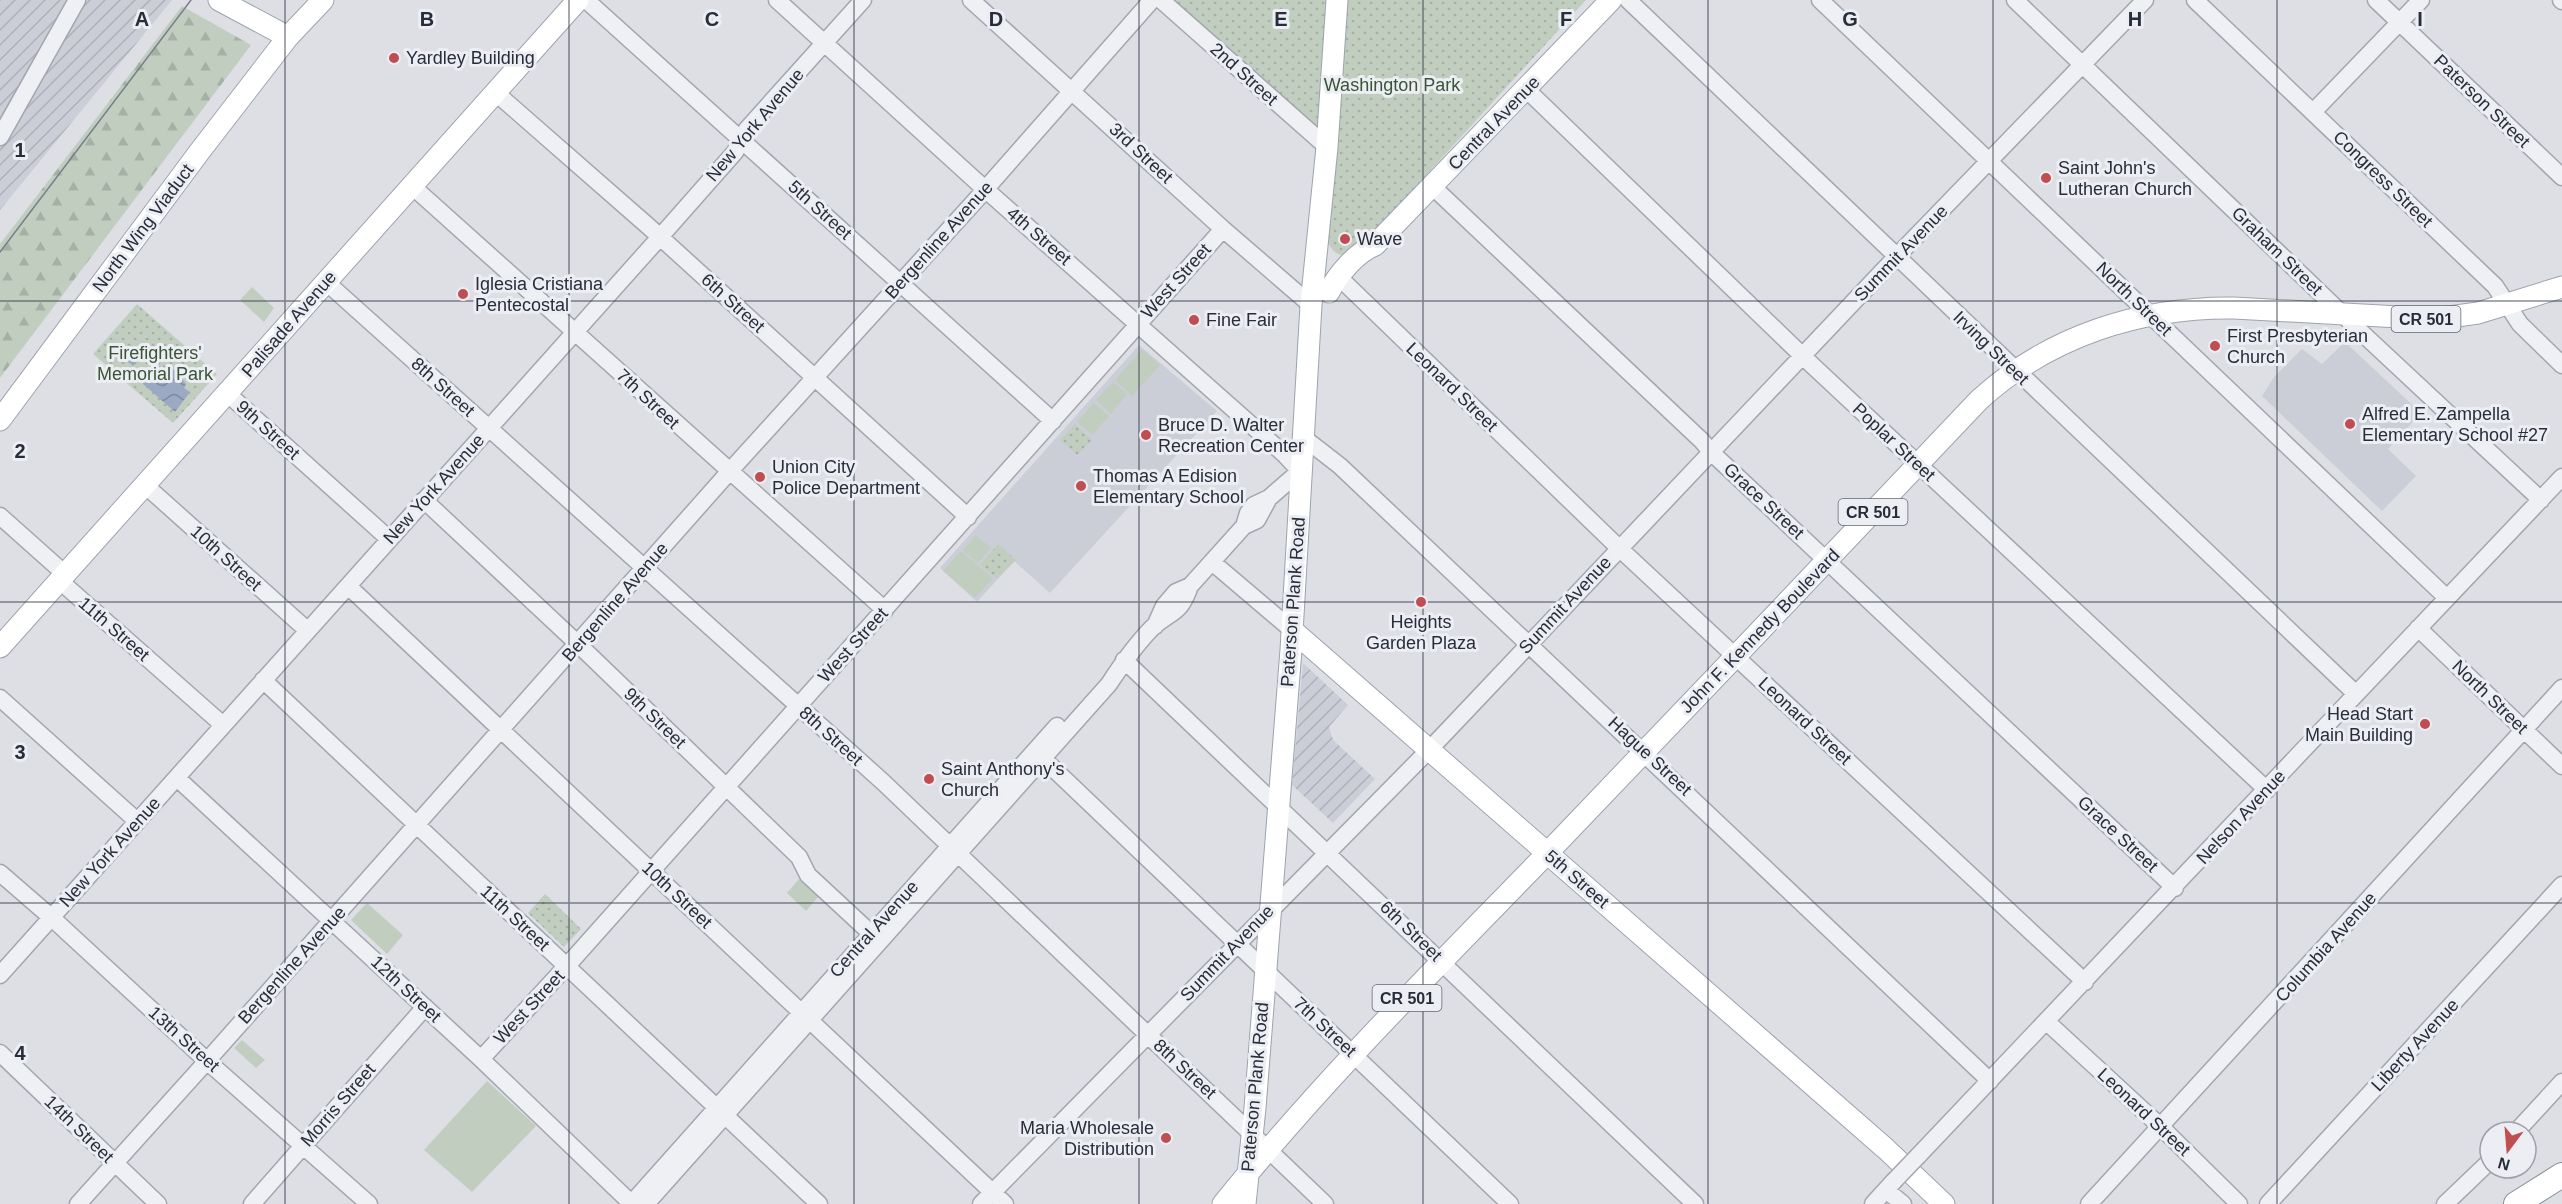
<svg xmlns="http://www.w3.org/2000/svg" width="2562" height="1204" font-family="Arial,sans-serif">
  <defs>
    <pattern id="industrial-furrows" width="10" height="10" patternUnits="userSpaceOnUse" patternTransform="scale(1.5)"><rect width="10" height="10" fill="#cbced6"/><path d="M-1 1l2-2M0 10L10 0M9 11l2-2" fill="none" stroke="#aeb1b8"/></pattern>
    <pattern id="forest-firs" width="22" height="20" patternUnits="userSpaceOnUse" patternTransform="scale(1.5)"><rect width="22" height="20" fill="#c1cebf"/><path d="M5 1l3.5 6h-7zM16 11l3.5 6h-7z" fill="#a6b1a5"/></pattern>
    <pattern id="park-dots" width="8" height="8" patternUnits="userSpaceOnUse" patternTransform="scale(1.5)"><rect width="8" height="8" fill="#c1cebf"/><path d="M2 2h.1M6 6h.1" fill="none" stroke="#a6b1a5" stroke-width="1.8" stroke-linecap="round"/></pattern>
    <pattern id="water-waves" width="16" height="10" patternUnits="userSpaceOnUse" patternTransform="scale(1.5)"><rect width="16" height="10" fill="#9baac2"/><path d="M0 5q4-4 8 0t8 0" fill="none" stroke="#7e8b9f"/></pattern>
  </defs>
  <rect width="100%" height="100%" fill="#dddfe5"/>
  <path fill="#cbced6" d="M2345 342 2421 413 2388 449 2416 476 2382 511 2262 396 2274 377 2302 349 2322 364Z
    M1139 345 1217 411 1050 593 1014 561 977 602 940 568Z"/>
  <path fill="url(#industrial-furrows)" d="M0 0H172L0 210Z
    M1303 663 1348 705 1329 727 1333 740 1375 779 1333 823 1292 785Z"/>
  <path fill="#c1cebf" d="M252 287 274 308 264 322 240 300Z
    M1142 349 1160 365 1132 396 1115 380Z
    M1113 382 1127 394 1111 414 1096 400Z
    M1094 403 1109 416 1092 435 1077 422Z
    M976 535 991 548 978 563 963 550Z
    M961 551 993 578 975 598 943 571Z
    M799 879 819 896 806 911 787 893Z
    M367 903 403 935 387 954 351 920Z
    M242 1040 265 1060 256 1068 234 1048Z
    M487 1081 536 1126 472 1192 424 1150Z"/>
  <path fill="url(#forest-firs)" d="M182 6 251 45 0 378V244Z"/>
  <path fill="url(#park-dots)" d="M1171 0H1586L1355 253C1342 259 1333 254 1327 241L1330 143Z
    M137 304 217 374 173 423 93 354Z
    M1075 424 1092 440 1077 455 1060 440Z
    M998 544 1016 560 997 579 980 565Z
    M545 894 581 929 564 947 528 913Z"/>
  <path fill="url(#water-waves)" d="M130 346 143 354 133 366 119 354Z
    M164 365 176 371 186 384 184 388 190 392 175 412 143 384 159 366 162 368Z"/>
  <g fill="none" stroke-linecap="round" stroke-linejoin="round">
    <defs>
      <path id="minor" d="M586 0 1053 421
        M777 0 976 181 1284 454 1300 471 1269 498 1254 505 1248 513 1244 526
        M971 0 1223 229 1311 305
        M1161 0 1327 147
        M1628 0 2356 694
        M1820 0 2447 598
        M2015 0 2362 333 2541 500
        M2195 0 2495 286 2520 324 2562 365
        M2376 0 2562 177
        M2561 0 2562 1
        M1526 89 1812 365 2267 790
        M496 93 648 226 968 517
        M2313 112 2421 0
        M0 137 77 0
        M412 186 885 610
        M1433 187 1702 441 1711 452 2175 888
        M325 281 883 782 1325 1204
        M1345 283 1619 548 2085 982
        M228 394 389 539
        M1304 438 1340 466 1990 1081
        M146 486 307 630
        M424 500 578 644 799 857 808 875 877 939
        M0 516 65 574
        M1212 562 1292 630
        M60 581 223 725
        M348 586 1005 1204
        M1155 626 1164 606 1176 592 1190 586 1244 526 1257 520 1269 498
        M2418 628 2562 766
        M1124 660 1695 1204
        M263 680 819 1204
        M0 698 137 821
        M1035 751 1510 1204
        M177 778 481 1059 632 1204
        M0 873 52 918 207 1061 369 1204
        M0 975 668 228 735 152 747 129 863 0
        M2047 1022 2161 1127 2239 1204
        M0 1053 158 1204
        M481 1059 574 958 1223 229
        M2516 1132 2562 1082
        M1918 1156 2562 477
        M1886 1190 1903 1204
        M78 1204 207 1061 729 472 975 201 1152 0
        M252 1204 425 1007
        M631 1204 1057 726
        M646 1204 1109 684C1122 664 1136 644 1153 627 1172 610 1180 615 1190 586
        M981 1204 1429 750 1896 257 2145 0
        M1873 1204 1894 1181
        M2089 1204 2562 688
        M2268 1204 2562 885
        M2445 1204 2490 1161"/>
      <path id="major" d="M219 0 288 37
        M1329 292C1337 275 1357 252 1375 245L1611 0
        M0 420 200 151 288 37 323 0
        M1292 630 1886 1149 1944 1204
        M0 647 578 0
        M1223 1204C1326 1076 1444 960 1558 842 1699 695 1839 548 1979 400 2049 336 2140 307 2234 308L2435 319 2478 313 2562 287
        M1245 1204 1255 1108 1291 650 1311 305 1327 147 1337 0"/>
      <path id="highway" d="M2516 1204 2562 1175"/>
    </defs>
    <use href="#minor" stroke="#a3a6ae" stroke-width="19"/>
    <use href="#major" stroke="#9da3af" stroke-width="23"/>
    <use href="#highway" stroke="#868c9a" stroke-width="26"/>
    <use href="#minor" stroke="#eff0f4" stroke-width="16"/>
    <use href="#major" stroke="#fff" stroke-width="21"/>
    <use href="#highway" stroke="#fff" stroke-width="24"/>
    <path stroke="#787e8d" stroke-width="1.5" d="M0 252 191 0"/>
    <defs>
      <path id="minor-bridge" d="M1894 1181 1918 1156"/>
    </defs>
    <use href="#minor-bridge" stroke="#a3a6ae" stroke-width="19" stroke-linecap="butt"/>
    <use href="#minor-bridge" stroke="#eff0f4" stroke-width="16"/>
  </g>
  <path fill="none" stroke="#282d3a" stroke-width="1.5" stroke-opacity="0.55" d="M285 0V1204M569 0V1204M854 0V1204M1139 0V1204M1423 0V1204M1708 0V1204M1993 0V1204M2277 0V1204M0 301H2562M0 602H2562M0 903H2562"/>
  <g fill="#bf4d52" stroke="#eceef3" stroke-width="2">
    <circle cx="394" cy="58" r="6"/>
    <circle cx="2046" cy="178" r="6"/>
    <circle cx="1345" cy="239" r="6"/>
    <circle cx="463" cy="294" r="6"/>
    <circle cx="1194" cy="320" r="6"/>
    <circle cx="2215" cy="346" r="6"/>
    <circle cx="2350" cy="424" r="6"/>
    <circle cx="1146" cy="435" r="6"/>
    <circle cx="760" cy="477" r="6"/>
    <circle cx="1081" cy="486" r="6"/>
    <circle cx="1421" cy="602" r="6"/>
    <circle cx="2425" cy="724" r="6"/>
    <circle cx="929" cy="779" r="6"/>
    <circle cx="1166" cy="1138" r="6"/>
  </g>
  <g text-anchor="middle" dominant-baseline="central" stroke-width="6" stroke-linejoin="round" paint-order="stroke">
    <g fill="#eceef3" stroke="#636772" stroke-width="1.5">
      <rect x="2391.5" y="306" width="69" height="26" rx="4.5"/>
      <rect x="1838.5" y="499" width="69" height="26" rx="4.5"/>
      <rect x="1372.5" y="985" width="69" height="26" rx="4.5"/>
    </g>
    <g font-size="16" font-weight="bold" fill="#282d3a">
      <text x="2426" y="319">CR 501</text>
      <text x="1873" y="512">CR 501</text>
      <text x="1407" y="998">CR 501</text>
    </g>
    <g font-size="18" fill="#282d3a" stroke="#eceef3" text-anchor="start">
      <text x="406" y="58">Yardley Building</text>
      <text x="2058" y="168">Saint John's<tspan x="2058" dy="21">Lutheran Church</tspan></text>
      <text x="1357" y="239">Wave</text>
      <text x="475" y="284">Iglesia Cristiana<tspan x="475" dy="21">Pentecostal</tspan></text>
      <text x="1206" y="320">Fine Fair</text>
      <text x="2227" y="336">First Presbyterian<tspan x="2227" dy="21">Church</tspan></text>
      <text x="2362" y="414">Alfred E. Zampella<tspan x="2362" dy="21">Elementary School #27</tspan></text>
      <text x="1158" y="425">Bruce D. Walter<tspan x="1158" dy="21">Recreation Center</tspan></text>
      <text x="772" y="467">Union City<tspan x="772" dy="21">Police Department</tspan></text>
      <text x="1093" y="476">Thomas A Edision<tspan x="1093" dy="21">Elementary School</tspan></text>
      <text x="1421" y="622" text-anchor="middle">Heights<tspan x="1421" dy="21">Garden Plaza</tspan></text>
      <text x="2413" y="714" text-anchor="end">Head Start<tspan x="2413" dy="21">Main Building</tspan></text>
      <text x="941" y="769">Saint Anthony's<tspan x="941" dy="21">Church</tspan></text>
      <text x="1154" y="1128" text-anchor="end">Maria Wholesale<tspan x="1154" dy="21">Distribution</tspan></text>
    </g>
    <g font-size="18" fill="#282d3a" stroke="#eceef3">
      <text transform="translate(1244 74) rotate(42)">2nd Street</text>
      <text transform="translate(2482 101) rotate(44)">Paterson Street</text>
      <text transform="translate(1494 123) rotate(-46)">Central Avenue</text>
      <text transform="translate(755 125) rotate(-50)">New York Avenue</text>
      <text transform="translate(1141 153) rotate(43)">3rd Street</text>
      <text transform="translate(2383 179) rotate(44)">Congress Street</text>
      <text transform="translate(820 210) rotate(42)">5th Street</text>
      <text transform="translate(143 228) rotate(-53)">North Wing Viaduct</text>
      <text transform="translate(1039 236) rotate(41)">4th Street</text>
      <text transform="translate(939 240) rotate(-48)">Bergenline Avenue</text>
      <text transform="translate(2277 251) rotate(44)">Graham Street</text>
      <text transform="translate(1901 253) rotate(-46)">Summit Avenue</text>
      <text transform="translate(1176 281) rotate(-48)">West Street</text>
      <text transform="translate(2134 299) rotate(44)">North Street</text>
      <text transform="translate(733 303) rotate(42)">6th Street</text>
      <text transform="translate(289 324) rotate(-49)">Palisade Avenue</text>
      <text transform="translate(1991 348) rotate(44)">Irving Street</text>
      <text transform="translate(443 387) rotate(42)">8th Street</text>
      <text transform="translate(1452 387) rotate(44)">Leonard Street</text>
      <text transform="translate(648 399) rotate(43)">7th Street</text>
      <text transform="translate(268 430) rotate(42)">9th Street</text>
      <text transform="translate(1894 442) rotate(43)">Poplar Street</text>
      <text transform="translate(434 489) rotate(-48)">New York Avenue</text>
      <text transform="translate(1764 501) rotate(43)">Grace Street</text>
      <text transform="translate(226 558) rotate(42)">10th Street</text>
      <text transform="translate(615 602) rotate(-49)">Bergenline Avenue</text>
      <text transform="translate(1293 602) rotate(-86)">Paterson Plank Road</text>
      <text transform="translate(1565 605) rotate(-47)">Summit Avenue</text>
      <text transform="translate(114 629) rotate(41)">11th Street</text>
      <text transform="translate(1760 631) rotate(-46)">John F. Kennedy Boulevard</text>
      <text transform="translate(853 645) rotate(-48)">West Street</text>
      <text transform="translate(2490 697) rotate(44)">North Street</text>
      <text transform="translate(655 718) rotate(44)">9th Street</text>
      <text transform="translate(1805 721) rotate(43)">Leonard Street</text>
      <text transform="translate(831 736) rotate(42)">8th Street</text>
      <text transform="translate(1650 756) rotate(43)">Hague Street</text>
      <text transform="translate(2241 817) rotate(-47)">Nelson Avenue</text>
      <text transform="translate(2118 834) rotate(43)">Grace Street</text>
      <text transform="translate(110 852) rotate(-48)">New York Avenue</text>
      <text transform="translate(1577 879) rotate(41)">5th Street</text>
      <text transform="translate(677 895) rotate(43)">10th Street</text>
      <text transform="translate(515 918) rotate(43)">11th Street</text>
      <text transform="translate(874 929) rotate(-48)">Central Avenue</text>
      <text transform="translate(1411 931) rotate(44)">6th Street</text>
      <text transform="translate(2326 947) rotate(-48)">Columbia Avenue</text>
      <text transform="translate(1227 953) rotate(-46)">Summit Avenue</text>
      <text transform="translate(292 965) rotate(-48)">Bergenline Avenue</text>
      <text transform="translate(406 989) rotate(43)">12th Street</text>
      <text transform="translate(529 1007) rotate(-47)">West Street</text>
      <text transform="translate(1325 1027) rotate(43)">7th Street</text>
      <text transform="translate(184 1039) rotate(42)">13th Street</text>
      <text transform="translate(2415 1045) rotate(-47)">Liberty Avenue</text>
      <text transform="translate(1185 1069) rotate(43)">8th Street</text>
      <text transform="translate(1255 1087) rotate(-85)">Paterson Plank Road</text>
      <text transform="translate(338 1105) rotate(-49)">Morris Street</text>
      <text transform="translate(2144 1112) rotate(43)">Leonard Street</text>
      <text transform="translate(79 1129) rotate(44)">14th Street</text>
    </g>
    <g font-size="18" fill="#395437" stroke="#eceef3">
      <text x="1392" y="85">Washington Park</text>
      <text x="155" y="353">Firefighters'<tspan x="155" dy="21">Memorial Park</tspan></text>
    </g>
  </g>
  <g font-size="20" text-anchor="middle" font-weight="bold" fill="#282d3a" stroke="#eceef3" stroke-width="6" stroke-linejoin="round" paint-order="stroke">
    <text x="142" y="26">A</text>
    <text x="427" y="26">B</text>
    <text x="712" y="26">C</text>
    <text x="996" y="26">D</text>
    <text x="1281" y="26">E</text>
    <text x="1566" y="26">F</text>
    <text x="1850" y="26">G</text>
    <text x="2135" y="26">H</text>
    <text x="2420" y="26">I</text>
    <text x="20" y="157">1</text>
    <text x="20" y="458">2</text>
    <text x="20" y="759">3</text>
    <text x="20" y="1060">4</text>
  </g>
  <g transform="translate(2508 1150) rotate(196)"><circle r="28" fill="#eceef3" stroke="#9ea1a9" stroke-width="1.5"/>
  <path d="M0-4.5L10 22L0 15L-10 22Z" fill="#bf4d52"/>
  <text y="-9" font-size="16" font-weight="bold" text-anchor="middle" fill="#282d3a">N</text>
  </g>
</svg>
